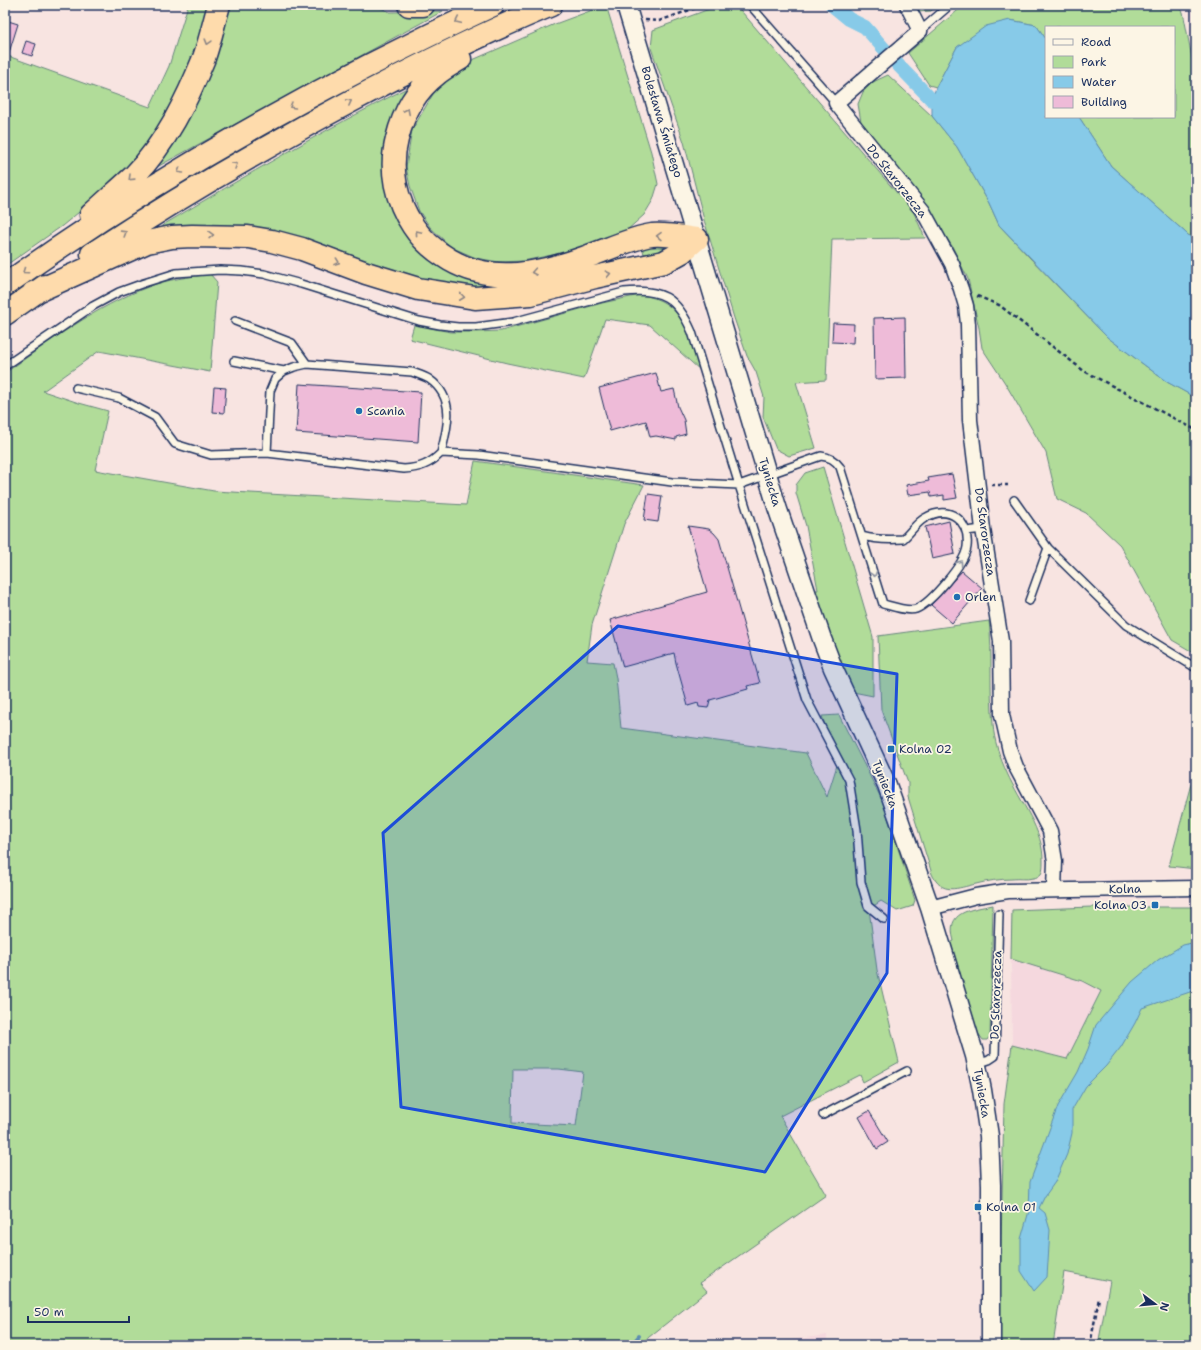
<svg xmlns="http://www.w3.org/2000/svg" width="1201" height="1350" font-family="'Shantell Sans',sans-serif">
  <rect width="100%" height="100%" fill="#f8e4e1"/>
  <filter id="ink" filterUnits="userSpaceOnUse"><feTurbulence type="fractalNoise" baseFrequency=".025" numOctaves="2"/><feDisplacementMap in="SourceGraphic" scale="8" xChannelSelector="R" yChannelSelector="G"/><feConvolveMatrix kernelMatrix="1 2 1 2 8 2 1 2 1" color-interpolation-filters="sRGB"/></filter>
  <g filter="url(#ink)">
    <path fill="#f5d8de" d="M1011 959 1082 981 1101 991 1067 1059 1012 1045Z
      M827 1335V1345H754Z"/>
    <path fill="#b1dc99" stroke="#66867c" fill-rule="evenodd" d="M188 5H211L191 71 161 129 129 171 62 226 5 266V55L150 107 169 66Z
      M229 5H374L390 12 443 11 146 173Z
      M606 5 651 152 658 184 653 200 644 215 626 231 591 244 562 253 523 261 499 262 476 258 451 247 430 227 419 211 410 186 406 167 412 130 436 89 468 62 555 24Z
      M720 5H736L914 213 925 238 832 239 826 380 796 382 816 448 789 456 776 449 763 417 764 397 756 372 747 356 734 318 704 220 684 142 651 48 653 30Z
      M913 5H938L931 11 918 12Z
      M964 5H1178L1183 12 1196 78V242L1111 166 1079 117H1174V27H1046V39L1036 25 1010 20 957 47 936 87 929 85 908 53Z
      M888 75 932 116 957 147 989 203 999 225 1030 258 1107 337 1167 382 1196 398V654L1172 640 1120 545 1086 513 1057 499 1046 453 1005 383 982 348 979 328 968 279 952 246 926 207 862 128 858 104 863 92 873 82Z
      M413 85 390 195 455 272 591 263H601L533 283 479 289 441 285 351 257 155 232 163 225C245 176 327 128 413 85Z
      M663 243 671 246 670 250 645 257 642 247Z
      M210 274 217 282 210 372 99 351 43 391 79 403 108 411 95 470 214 491 466 505 475 461 644 485 624 524 592 625 587 661 613 663 616 678 621 728 806 753 827 797 838 762 822 716 839 715 882 800 915 900 913 906 897 911 881 901 869 909 877 970 899 1062 863 1082 860 1075 780 1116 826 1195 700 1283 707 1291 639 1345H5V373C50 341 95 307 148 287 167 279 190 277 210 274ZM513 1069H559L583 1072 576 1126 512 1123Z
      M640 295C684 300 689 336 701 371L650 325 605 319 584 379 507 363 410 339 414 325 451 332H477L501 331 602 303Z
      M823 467 873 637V696L853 692 833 646 814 590H818L806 526 796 493V485L805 473Z
      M989 621C993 655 989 689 993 724 994 741 1000 758 1007 773 1020 802 1044 830 1043 862 1043 866 1043 871 1041 874 1039 876 1036 878 1033 878 1026 880 1019 878 1012 879 1000 879 987 881 976 884 957 888 942 896 932 874L908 797V783L881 710 878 636Z
      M1196 765V869L1169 866Z
      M993 905 990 1036 987 1040H983L978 1033 950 943 954 941C945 911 970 910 993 905Z
      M1092 907H1196V1345H1098L1110 1281 1064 1272 1053 1345H999L1004 1104 1012 1045 1067 1059 1101 991 1082 981 1011 959 1012 910Z"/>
    <path fill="#87cae8" stroke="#5c8cb1" d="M1010 20 1036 25 1046 39V117H1079L1111 166 1196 242V398L1167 382 1107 337 999 225 989 203 957 147 932 116V100L936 87 957 47 986 26Z
      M1196 942V990L1142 1008 1135 1023 1121 1047 1106 1066 1086 1086 1072 1110V1133L1067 1154 1055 1182 1045 1196 1039 1208 1045 1213 1050 1230 1047 1277 1034 1291 1021 1271V1239L1029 1211 1030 1182 1058 1106 1078 1072 1088 1049 1096 1025 1132 982 1158 960 1183 945Z"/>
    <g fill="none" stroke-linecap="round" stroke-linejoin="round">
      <path stroke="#5c8cb1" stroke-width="4" d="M631 1345 639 1336"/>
      <path stroke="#87cae8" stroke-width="14" d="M832 5 849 19 865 27 900 67 932 100"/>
    </g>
    <path fill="#eebbd8" stroke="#1b2f5e" d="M5 20 18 24 7 59 5 58Z
      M26 41 36 44 32 56 22 53Z
      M905 317 906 378 875 379 874 318Z
      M833 323 854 324 853 343 832 342Z
      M656 373 661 392 674 389 678 407 684 420 686 434 676 437V440L656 436 650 437 646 421 610 431 599 388Z
      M299 384 421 392 418 442 296 433Z
      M214 387 226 388 224 413 212 412Z
      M952 474 957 498 944 500V495L931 497 930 492 908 495 906 485 929 481 928 478Z
      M648 494 662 496 658 522 644 520Z
      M949 521 955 554 932 559 925 527Z
      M688 526 709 529 714 533 719 539 760 683 747 686 748 689 710 700 708 708 699 707 698 703 688 706 676 663 674 653 623 667 610 620 707 592Z
      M962 571 982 588 952 623 931 605Z
      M869 1111 888 1142 877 1149 859 1117Z"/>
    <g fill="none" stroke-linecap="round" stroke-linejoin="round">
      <defs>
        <path id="service" d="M750 5 836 103
          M920 31 950 5
          M235 321 292 343 307 364
          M234 361 284 371
          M5 366 93 306 119 292 144 283 176 273 220 270 242 271 264 274 301 284 419 321 440 325 458 327H476L513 322 624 292C661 288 677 297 692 332L739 485 807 700 849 780 857 830 861 882 868 906 884 919
          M76 388 119 398 155 417 175 444 211 455 267 453
          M441 453C448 426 456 398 429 379 424 376 417 374 412 372L307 364 294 367 284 371 275 379 270 391 267 453 404 469C420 468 430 464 441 453L479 455 672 482 739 485 821 456C830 457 835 460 840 467L883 604C891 606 908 612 916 609 931 603 965 563 967 547 970 520 949 504 925 518 917 522 910 533 903 539 889 540 876 540 862 536
          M1014 500 1048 548 1126 625 1196 668
          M966 531 983 529
          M1029 601 1048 548
          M977 1064 989 1060 995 1056 999 914
          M823 1115 907 1071"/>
        <path id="minor" d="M907 5 920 31 836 103 923 211 952 264 961 289 966 306 968 324 970 420 983 529 1001 641 1002 715 1010 751 1016 767 1050 831 1055 861 1054 890
          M930 908 976 896 1008 891 1196 888"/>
        <path id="tertiary" d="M626 5 777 507 822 639 833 668 887 785 930 908 975 1056 982 1090 989 1136 991 1185V1345"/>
        <path id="motorway" d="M409 5H423
          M460 59C452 64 444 68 437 74 416 90 403 114 397 139 389 169 396 201 413 226 422 240 435 251 450 260 493 285 542 273 586 257 607 250 631 238 652 235 667 234 683 237 697 239
          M91 215C105 202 120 189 134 176 166 143 187 100 204 58 210 41 214 22 219 5
          M92 254C177 198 265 147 355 99 419 65 484 33 551 5
          M5 285C158 176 323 84 493 5
          M33 293 147 242 172 237 192 236 248 237 272 241 302 249 366 273 418 289 475 298 531 294 595 277 664 262 682 252 697 239
          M5 314 45 286"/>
      </defs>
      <use href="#service" stroke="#1b2f5e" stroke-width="10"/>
      <use href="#minor" stroke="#1b2f5e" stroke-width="17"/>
      <use href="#tertiary" stroke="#1b2f5e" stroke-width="21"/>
      <use href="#motorway" stroke="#1b2f5e" stroke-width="25"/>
      <path stroke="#1b2f5e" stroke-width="2.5" stroke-dasharray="4 3" stroke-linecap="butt" d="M645 20 659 21 704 5
        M977 296 999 305 1084 371 1196 430
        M991 485H1008
        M1090 1345 1099 1298"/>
      <use href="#service" stroke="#fcf5e5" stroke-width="7"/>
      <use href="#minor" stroke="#fcf5e5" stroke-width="14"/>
      <use href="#tertiary" stroke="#fcf5e5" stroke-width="18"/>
      <use href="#motorway" stroke="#fedbac" stroke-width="22"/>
    </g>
    <defs><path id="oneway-chevron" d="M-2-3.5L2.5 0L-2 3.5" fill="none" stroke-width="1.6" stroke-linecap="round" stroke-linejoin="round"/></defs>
    <g stroke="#8c8585">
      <use href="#oneway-chevron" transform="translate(458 21) rotate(155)"/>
      <use href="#oneway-chevron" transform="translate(208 42) rotate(106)"/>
      <use href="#oneway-chevron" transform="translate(349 102) rotate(-28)"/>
      <use href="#oneway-chevron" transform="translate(292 106) rotate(150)"/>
      <use href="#oneway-chevron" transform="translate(407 111) rotate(-63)"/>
      <use href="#oneway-chevron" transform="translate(235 165) rotate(-30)"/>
      <use href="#oneway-chevron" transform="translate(180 171) rotate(149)"/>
      <use href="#oneway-chevron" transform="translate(131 178) rotate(136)"/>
      <use href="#oneway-chevron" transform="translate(124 233) rotate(-32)"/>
      <use href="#oneway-chevron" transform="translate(418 233) rotate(-130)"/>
      <use href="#oneway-chevron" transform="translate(211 235) rotate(-1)"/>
      <use href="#oneway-chevron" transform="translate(659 236) rotate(-179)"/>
      <use href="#oneway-chevron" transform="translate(337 262) rotate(20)"/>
      <use href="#oneway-chevron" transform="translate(25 271) rotate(145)"/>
      <use href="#oneway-chevron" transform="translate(534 272) rotate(170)"/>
      <use href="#oneway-chevron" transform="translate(608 274) rotate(-12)"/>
      <use href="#oneway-chevron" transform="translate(462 297) rotate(7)"/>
    </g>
    <g stroke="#8c92a2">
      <use href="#oneway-chevron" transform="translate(960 563) rotate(-55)"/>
      <use href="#oneway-chevron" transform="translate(874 574) rotate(73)"/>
    </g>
  </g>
  <path fill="#1d4ed8" fill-opacity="0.2" stroke="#1d4ed8" stroke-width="3" stroke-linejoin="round" d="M618 626 897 674 887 973 765 1172 401 1107 383 833Z"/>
  <g fill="#1f6fb2" stroke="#fcf5e5" stroke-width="1.5">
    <circle cx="359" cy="411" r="4"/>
    <circle cx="957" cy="597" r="4"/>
    <rect x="887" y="745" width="8" height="8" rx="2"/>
    <rect x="1151" y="901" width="8" height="8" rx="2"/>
    <rect x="974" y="1203" width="8" height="8" rx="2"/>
  </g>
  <g text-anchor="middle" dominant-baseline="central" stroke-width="3.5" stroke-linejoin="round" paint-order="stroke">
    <g font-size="12" fill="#1b2f5e" stroke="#fcf5e5">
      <text transform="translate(662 122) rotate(73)">Bolesława Śmiałego</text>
      <text transform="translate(897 181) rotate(52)">Do Starorzecza</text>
      <text transform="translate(770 482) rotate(73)">Tyniecka</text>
      <text transform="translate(985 532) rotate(82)">Do Starorzecza</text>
      <text transform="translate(885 784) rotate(68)">Tyniecka</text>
      <text transform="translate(1125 889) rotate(-1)">Kolna</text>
      <text transform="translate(996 995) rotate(-88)">Do Starorzecza</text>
      <text transform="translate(982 1093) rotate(80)">Tyniecka</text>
    </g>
    <g font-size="12" fill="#1b2f5e" stroke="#fcf5e5" text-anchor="start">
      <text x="367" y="411">Scania</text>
      <text x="965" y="597">Orlen</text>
      <text x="899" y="749">Kolna 02</text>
      <text x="1147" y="905" text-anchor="end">Kolna 03</text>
      <text x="986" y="1207">Kolna 01</text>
    </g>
  </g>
  <rect width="1201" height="1350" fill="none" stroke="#fcf5e5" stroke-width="20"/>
  <rect x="10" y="10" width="1181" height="1330" fill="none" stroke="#1b2f5e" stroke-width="1.5" filter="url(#ink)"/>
  <rect x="1045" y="26" width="130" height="92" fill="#fcf5e5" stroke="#a2a6af"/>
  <rect x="1053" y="39" width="20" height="6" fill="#fcf5e5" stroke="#a2a6af"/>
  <text x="1081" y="46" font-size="12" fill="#1b2f5e">Road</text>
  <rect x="1053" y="56" width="20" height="12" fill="#b1dc99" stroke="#a2a6af"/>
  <text x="1081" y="66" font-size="12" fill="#1b2f5e">Park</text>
  <rect x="1053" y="76" width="20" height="12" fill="#87cae8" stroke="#a2a6af"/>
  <text x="1081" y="86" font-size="12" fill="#1b2f5e">Water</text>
  <rect x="1053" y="96" width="20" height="12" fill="#eebbd8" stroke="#a2a6af"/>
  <text x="1081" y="106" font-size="12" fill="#1b2f5e">Building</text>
  <g transform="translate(1155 1304) rotate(106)" stroke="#fcf5e5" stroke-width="3" paint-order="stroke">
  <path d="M0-3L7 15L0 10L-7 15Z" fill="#1b2f5e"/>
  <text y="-6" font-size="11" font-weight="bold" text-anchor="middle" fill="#1b2f5e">N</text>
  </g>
  <path d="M28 1316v6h101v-6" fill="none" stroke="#1b2f5e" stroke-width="2"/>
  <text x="34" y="1316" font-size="12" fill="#1b2f5e" stroke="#fcf5e5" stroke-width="3" paint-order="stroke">50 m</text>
</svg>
